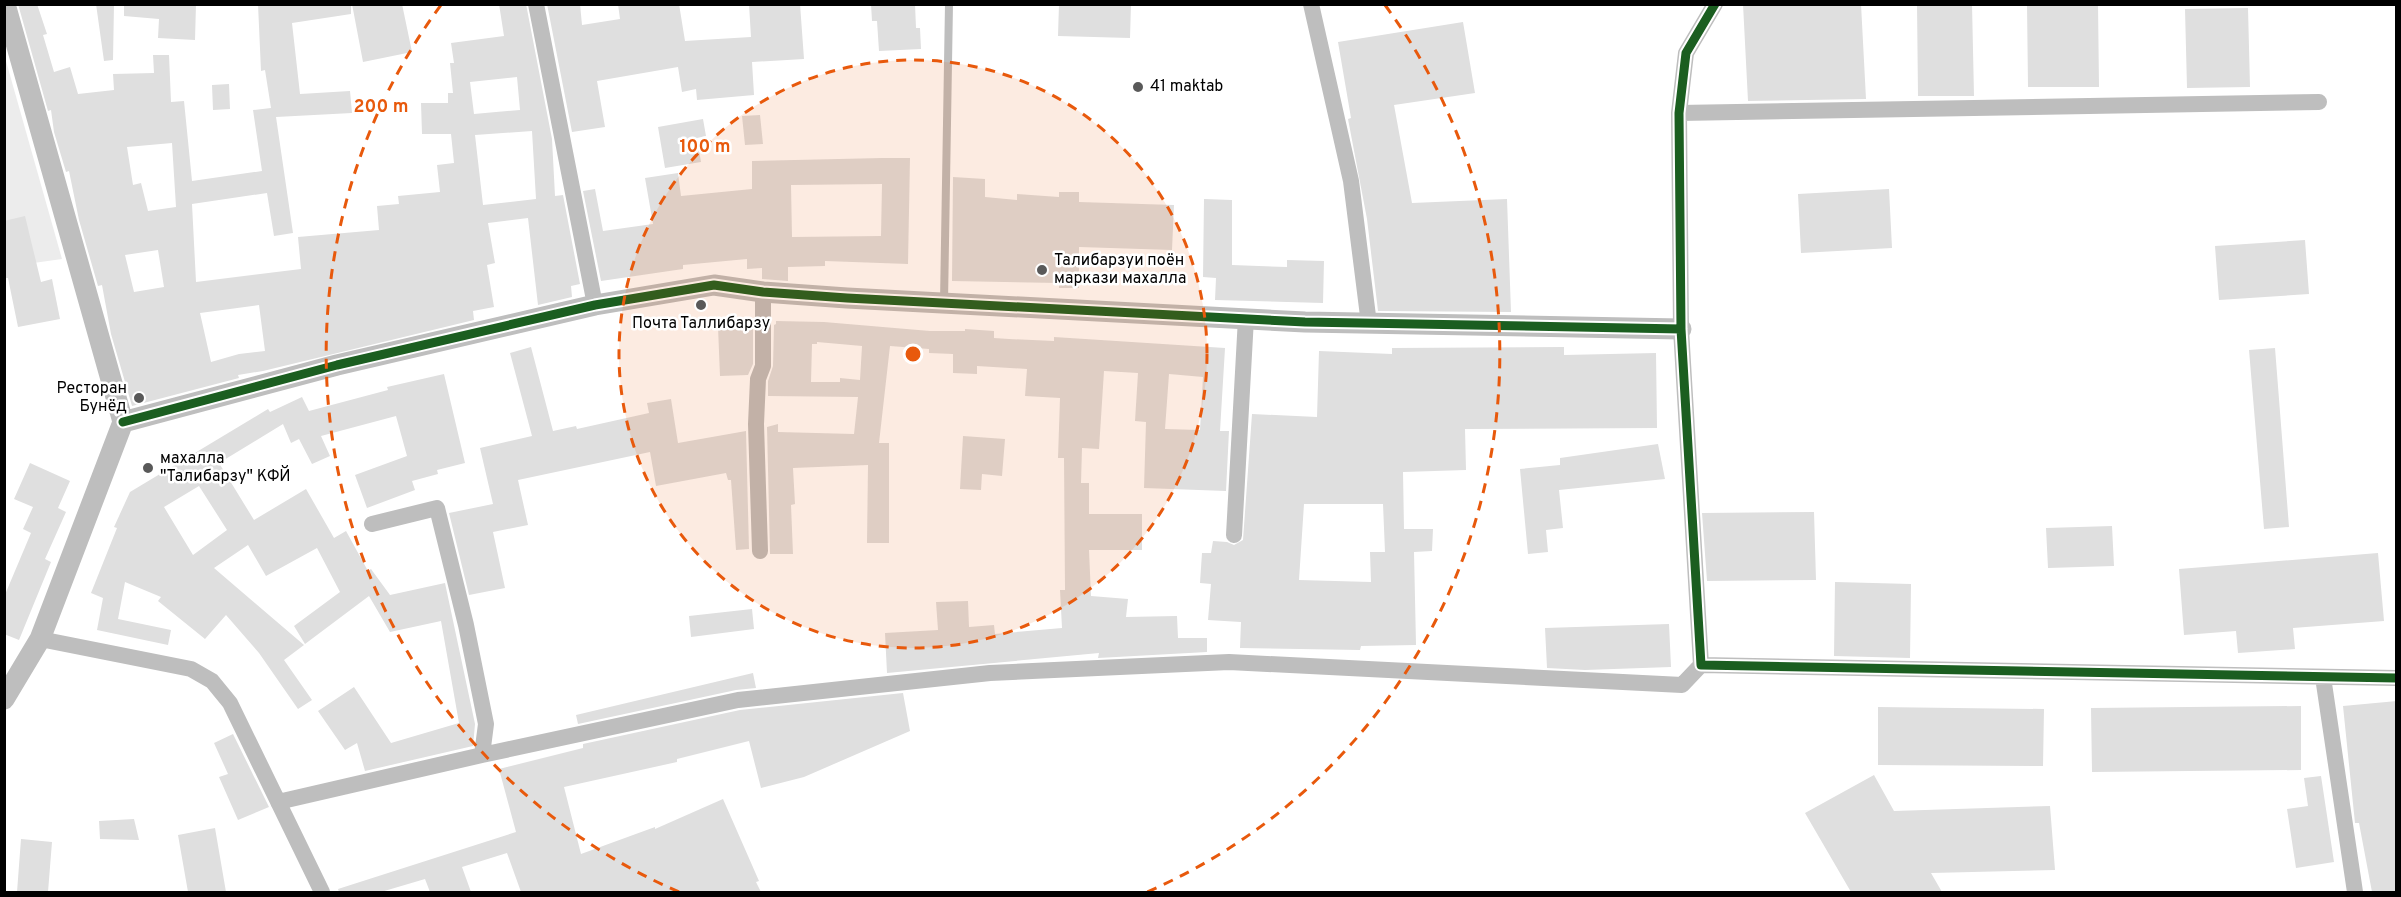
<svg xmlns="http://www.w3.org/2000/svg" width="2401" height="897" font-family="Overpass,sans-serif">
  <rect width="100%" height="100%" fill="#fff"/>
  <path fill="#ececec" d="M4 54 62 259 5 267H4Z"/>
  <path fill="#dfdfdf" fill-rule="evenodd" d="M18 4H37L47 34 43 35 54 72 70 67 78 94 114 90 113 74 154 73 153 55H169L171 102 184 101 192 181 262 171 253 110 271 108 265 70 261 71 258 4H351V14L292 23 300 94 350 91 352 113 276 117 293 233 274 236 267 193 192 204 196 282 301 269 298 237 379 230 377 206 399 204 398 196 440 192 437 165 454 163 451 134H422L421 103H448V93H453L450 63H454L451 43 504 36 499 4H526L552 139 555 196 563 195 580 284 571 286 572 297 538 305 528 218 488 223 495 263 487 265 494 307 473 311 474 320 263 371 238 375 239 378 132 406 111 334 102 285 98 286 79 220 69 171 66 172 54 132 51 110 48 111ZM517 77 520 110 474 114 470 82ZM532 131 536 199 483 205 475 135ZM172 143 176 207 148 211 141 183 133 185 127 147ZM158 250 164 287 134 292 125 255ZM259 305 265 351 239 354 211 362 200 313Z
    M96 4H114L113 60 104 61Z
    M124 4H196L195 40 158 38 159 19 124 16Z
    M352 4H402L412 52 363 62Z
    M547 4H580L582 25 620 19 618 4H679L685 41 751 37 749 4H800L804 59 752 62 754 95 697 100 696 89 682 92 678 67 597 81 605 127 572 132Z
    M871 4H915L916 28H920L921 49 879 51 877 21H872Z
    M1059 4H1131L1130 38 1058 36Z
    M1743 4H1861L1866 99 1748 101Z
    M1917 4H1972L1974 96H1918Z
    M2027 4H2098L2099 87H2028Z
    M2248 8 2250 87 2187 88 2185 9Z
    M1463 22 1475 93 1394 105 1412 203 1507 199 1511 312 1378 311 1367 219 1348 119 1351 118 1338 42Z
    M229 84 230 109 213 110 212 85Z
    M760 115 763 144 745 145 742 116Z
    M703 119 706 136 697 138 701 162 665 168 658 127Z
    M882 158H910L908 264 825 261V266L788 267V281L762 279V268L747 269V259L683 265V269L601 281 583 191 595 189 603 231 653 224 645 178 678 173 681 196 752 189V161ZM882 184 881 236 792 237 791 185Z
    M953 177 985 179V197L1017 200V194L1059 197V192H1079V202L1174 205 1172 250 1079 247V288H1059V283L952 281Z
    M1889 189 1892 248 1801 253 1798 194Z
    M1204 199 1232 200V265L1287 267V260L1324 261 1323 303 1215 300 1216 278 1203 277Z
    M25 216 41 282 52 279 60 319 18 327 8 278H4V221Z
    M2305 240 2309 294 2219 300 2215 246Z
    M776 321 824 322 930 331H965V329L994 331V338L1009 339 1054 341V337L1225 348 1220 431H1229L1226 491 1144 488 1146 422 1135 421 1138 373 1104 371 1099 449 1082 448 1081 483H1089V514H1142V550H1089L1091 596 1128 599 1126 617 1177 616 1178 638H1207V652L1098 658 1099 653 887 673 885 633 938 630 936 602 968 601 969 627 994 625 995 634 1062 628 1060 590H1065L1064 458H1058L1060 398 1025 396 1027 369 977 366V374L953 373V354L929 353V349L890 346 879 443H889V543H867L868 465 793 468 795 504 791 505 793 554H770L767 427 778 424V432L854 434 858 397 768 396V381L773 366 774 325 776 324ZM817 342 862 346 860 380 840 378V382H811L812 344H817ZM1169 374 1203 377 1200 430 1165 429Z
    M753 325V364L748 375 720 376 718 327Z
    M531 347 553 431 576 426 577 429 649 413 647 403 671 399 678 443 746 431 749 549 736 550 731 480H728L726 473 656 486 650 452 518 480 528 525 493 532 505 588 469 595 449 513 493 504 480 448 532 436 510 353Z
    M1564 347V355L1656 353 1657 428 1465 429 1466 470 1403 472 1404 529H1433L1432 551 1414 552 1416 645 1361 646 1360 650 1240 648 1241 622 1208 620 1211 584 1200 583 1202 553H1211L1213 541 1227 542 1234 545 1243 540 1252 414 1317 417 1319 351 1392 354V348ZM1304 504H1383L1385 552H1370L1371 582 1299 580Z
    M2275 348 2289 527 2264 529 2249 350Z
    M444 374 465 463 437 470 438 474 412 481 415 490 367 508 355 475 407 456 396 416 321 436 330 456 312 464 299 439 291 443 283 424 219 463 254 520 306 489 334 538 346 531 368 571 371 569 390 595 445 583 475 724 473 746 365 771 357 743 345 750 318 711 354 687 391 743 459 723 441 621 390 632 369 596 305 644 294 626 340 592 317 548 266 576 248 545 214 568 304 645 284 660 312 700 298 709 259 653 226 615 205 639 158 601 161 597 125 582 118 619 171 630 168 645 97 630 103 598 91 593 117 528 114 527 130 492 268 409 270 412 302 397 309 411 388 390 387 387ZM199 486 227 530 193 555 164 507Z
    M963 436 1005 439 1002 476 982 474 981 490 960 489Z
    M1658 444 1665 479 1559 490 1563 528 1546 530 1548 552 1528 554 1520 469 1560 465V458Z
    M30 463 70 481 58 508 66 512 45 559 51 562 19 640 4 634V597L31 533 23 529 33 507 14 499Z
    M1814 512 1816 580 1707 581 1702 513Z
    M2112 526 2114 566 2048 568 2046 528Z
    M2378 553 2384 621 2293 628 2295 649 2238 653 2236 631 2184 635 2179 569Z
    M1835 582 1911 584 1910 658 1834 656Z
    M752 609 754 629 691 637 689 616Z
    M1669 624 1671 667 1585 670 1547 668 1545 628Z
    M753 673 756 688 736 690 578 724 576 715Z
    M903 693 910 731 804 777 761 788 749 741 677 759V762L564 787 581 854 655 827V829L723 799 759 881 756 882 761 892H521L507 853 462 867 471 892H430L425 879 381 892H339L338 889 516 832 499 769 583 748V744L740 710Z
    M2397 701V892H2372L2359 823H2355L2343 706Z
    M2301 706V770L2092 772 2091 708Z
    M1878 707 2044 709 2043 766 1878 765Z
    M233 734 269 807 238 820 219 777 228 774 214 743Z
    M1874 775 1894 811 2050 806 2055 870 1931 873 1942 892H1851L1805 813Z
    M2321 776 2334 862 2296 868 2287 809 2308 806 2304 778Z
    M134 819 139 840 100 839 99 821Z
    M215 828 226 892H188L178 835Z
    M21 839 52 842 48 892H17Z"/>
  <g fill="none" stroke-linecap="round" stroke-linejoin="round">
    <path stroke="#bebebe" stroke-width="8" d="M944 302 949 4"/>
    <path stroke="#bebebe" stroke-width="16" d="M536 4 595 305
      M1311 4 1351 181 1369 324
      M1715 4 1686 53 1679 113 1681 329 1701 665 2396 678
      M1679 113 2319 102
      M1234 535 1246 318
      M760 551 756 424 758 379 763 366V292
      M40 639 191 669 212 681 230 703 322 892
      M2323 677 2355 892
      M482 755 738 700 990 673 1229 662 1682 685 1701 665
      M278 802 482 755 486 724 466 625 437 508 372 524"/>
    <path stroke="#bebebe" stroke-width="21" d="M123 422 337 365 595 305 714 285 763 292 847 298 1305 322 1681 329
      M4 699 40 639 123 422 5 4"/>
    <defs>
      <path id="cycleway" d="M1715 4 1686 53 1679 113 1681 329 1701 665 2396 678
        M123 422 337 365 595 305 714 285 763 292 847 298 1305 322 1681 329"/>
    </defs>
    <use href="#cycleway" stroke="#fff" stroke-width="13"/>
    <use href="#cycleway" stroke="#1b5e20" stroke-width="9"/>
  </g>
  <circle cx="913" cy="354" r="294" fill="#e8590c" fill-opacity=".12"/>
  <g fill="none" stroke="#e8590c" stroke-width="3" stroke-dasharray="10 8">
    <circle cx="913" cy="354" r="294"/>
    <path d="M679 892A587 587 0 0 1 441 5M1385 5A587 587 0 0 1 1147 892"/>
  </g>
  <g fill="#595959" stroke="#fff" stroke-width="2">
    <circle cx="1138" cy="87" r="6"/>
    <circle cx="1042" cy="270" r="6"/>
    <circle cx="701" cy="305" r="6"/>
    <circle cx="139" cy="398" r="6"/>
    <circle cx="148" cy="468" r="6"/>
  </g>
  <g text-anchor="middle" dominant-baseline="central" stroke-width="5" stroke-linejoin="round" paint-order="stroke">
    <g font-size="16" fill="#000" stroke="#fff" text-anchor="start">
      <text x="1150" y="87">41 maktab</text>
      <text x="1054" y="261">Талибарзуи поён<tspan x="1054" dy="18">маркази махалла</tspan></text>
      <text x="701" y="324" text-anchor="middle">Почта Таллибарзу</text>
      <text x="127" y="389" text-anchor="end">Ресторан<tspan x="127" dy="18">Бунёд</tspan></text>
      <text x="160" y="459">махалла<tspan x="160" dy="18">"Талибарзу" КФЙ</tspan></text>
    </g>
  </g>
  <circle cx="913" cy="354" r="9" fill="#e8590c" stroke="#fff" stroke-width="3"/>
  <g font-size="18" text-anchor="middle" font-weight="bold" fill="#e8590c" stroke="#fff" stroke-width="5" stroke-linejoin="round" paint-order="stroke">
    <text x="381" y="112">200 m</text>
    <text x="705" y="152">100 m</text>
  </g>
  <rect width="2401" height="897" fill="none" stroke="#000000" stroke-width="12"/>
</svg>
